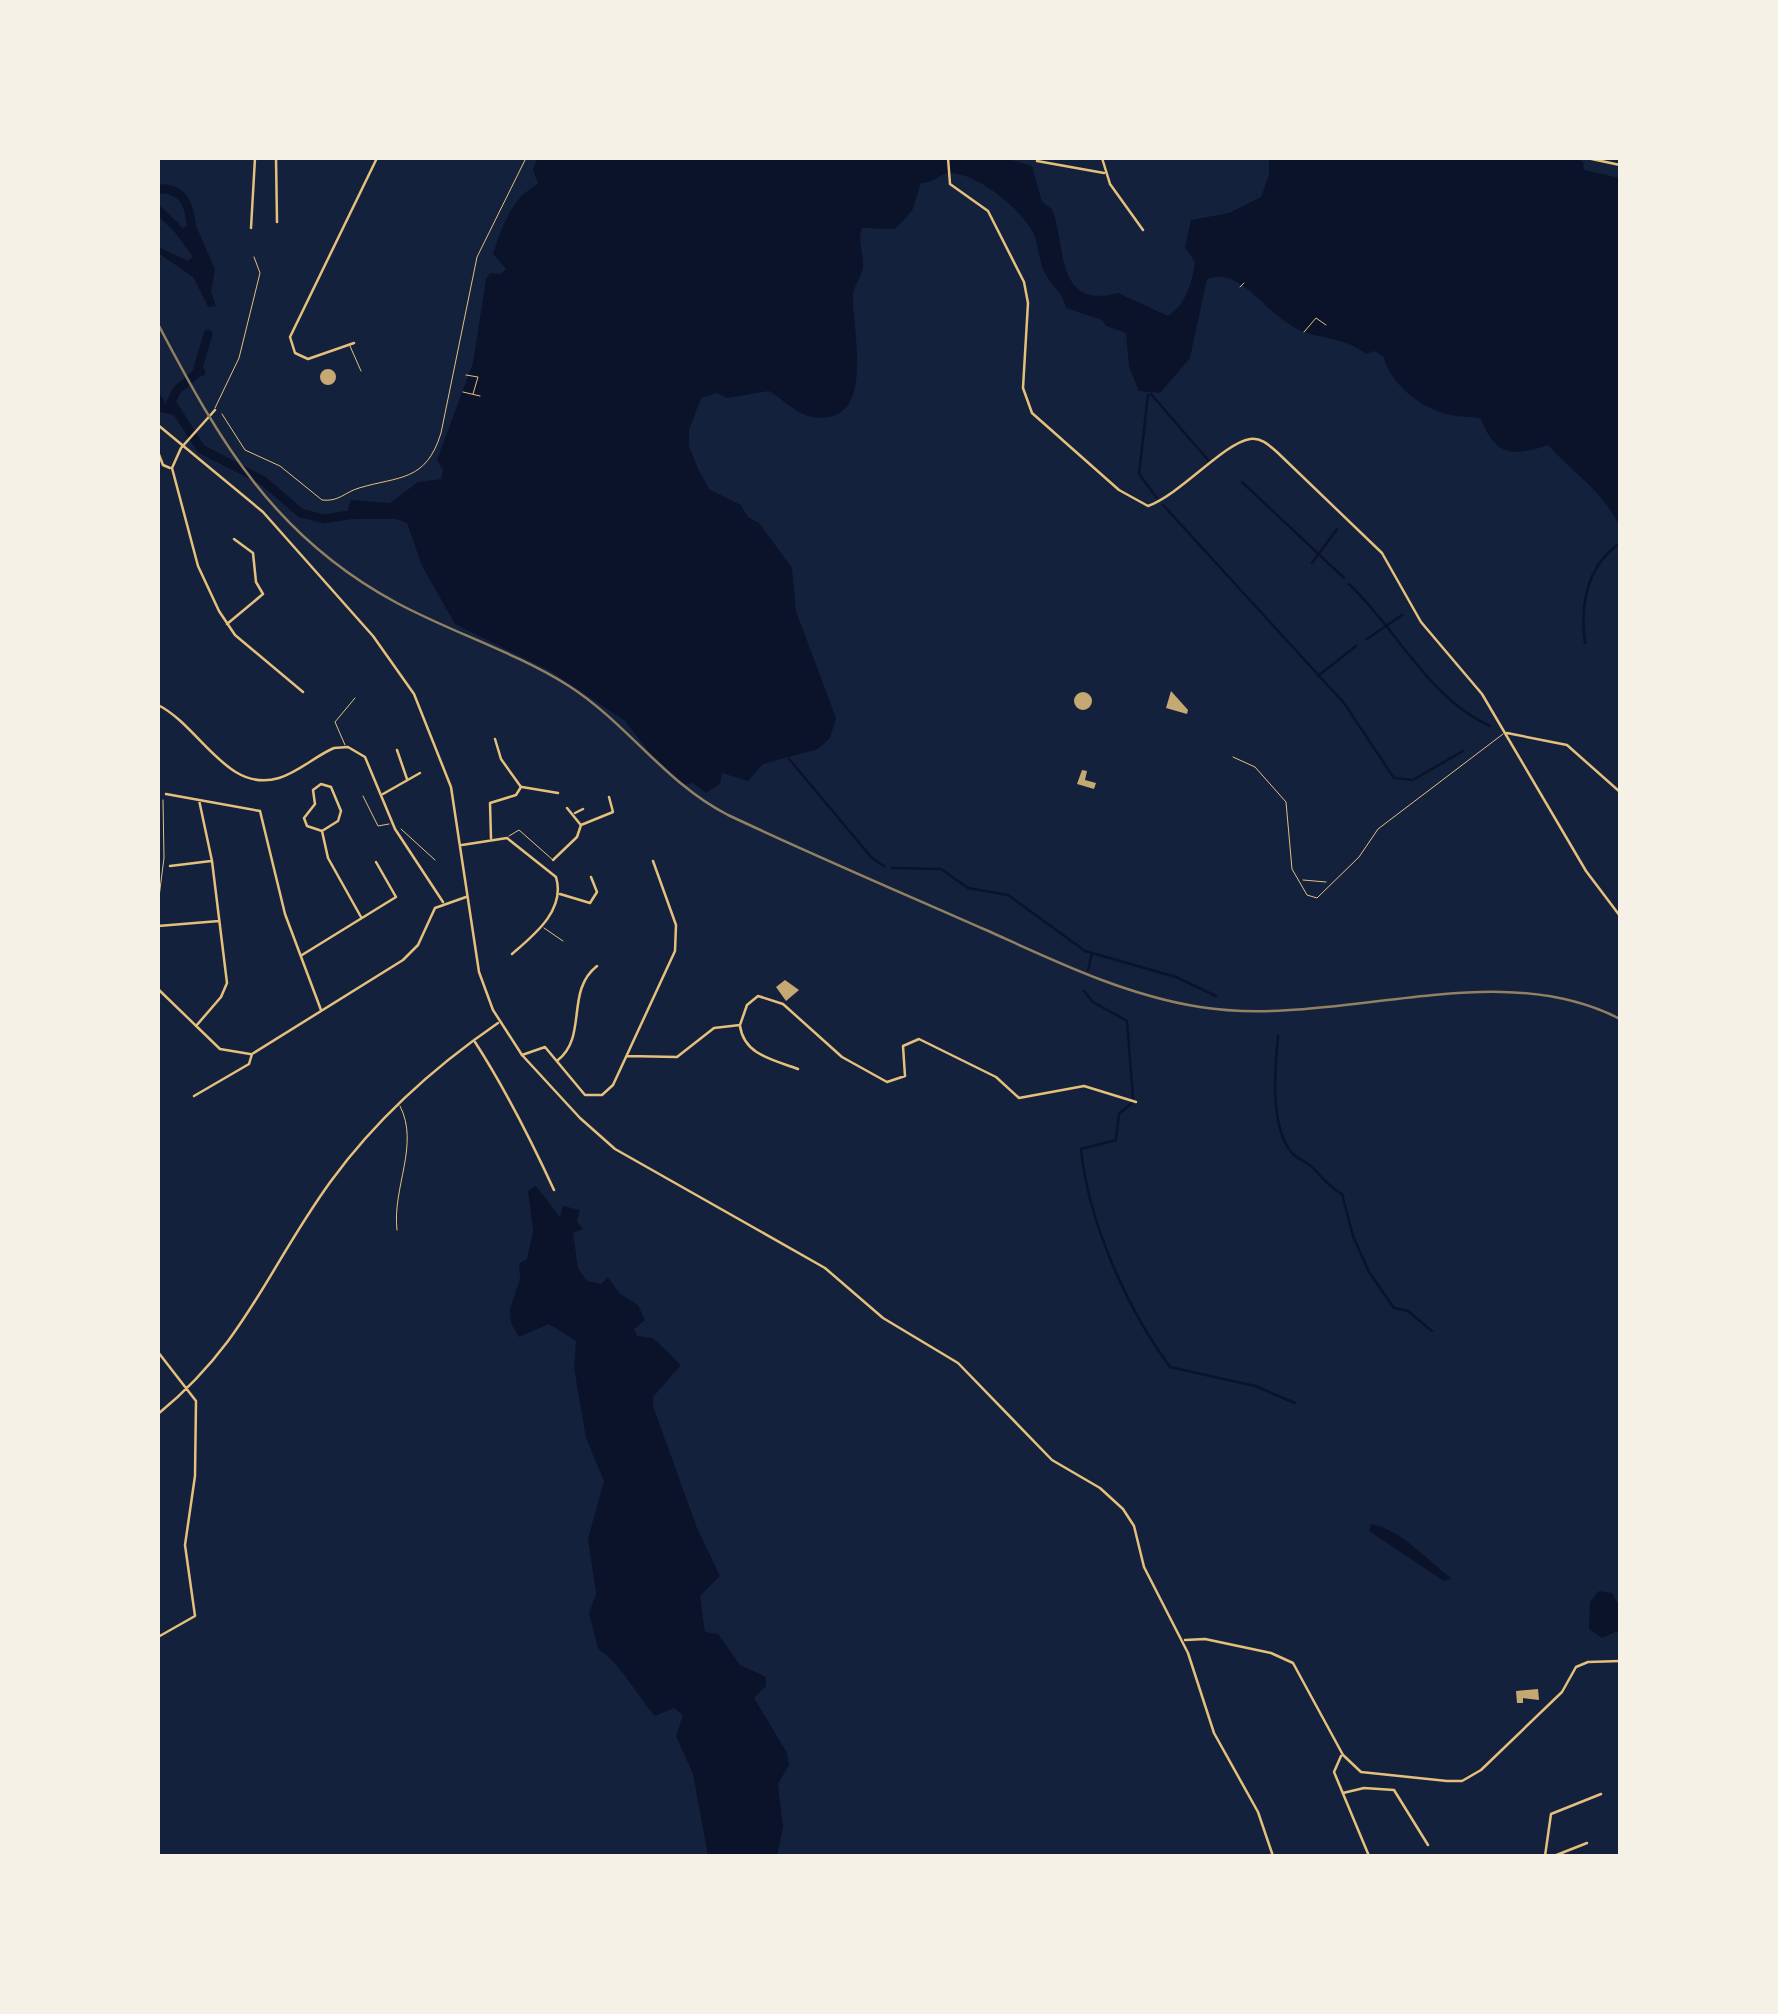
<svg xmlns="http://www.w3.org/2000/svg" width="1778" height="2014" font-family="Barlow,sans-serif">
  <rect width="100%" height="100%" fill="#14213d"/>
  <path fill="#0b132b" d="M537 158H1005L1032 166 1042 202 1052 209C1067 246 1054 310 1118 293L1168 316C1186 304 1192 283 1195 262L1185 247 1191 220 1229 213 1261 197 1269 175V158H1576L1583 162 1584 170 1620 178V527C1603 491 1574 474 1548 445 1513 457 1495 456 1481 419 1472 416 1466 418 1456 416 1425 412 1391 386 1383 356L1374 351 1366 354C1342 334 1311 341 1287 323 1259 304 1237 267 1207 279L1190 358 1160 393 1139 391 1129 367 1126 333 1106 326 1102 320 1066 308C1063 293 1053 288 1046 275 1039 263 1039 249 1035 237 1025 211 976 172 949 173 939 174 934 183 921 183L912 211 895 229 862 228C857 241 864 253 863 267 862 277 853 286 853 296 852 330 879 432 808 416 795 412 781 398 769 391L727 398 717 393 701 398 689 430V446L698 469 709 489 741 505 748 517 759 523 792 568 796 611 836 718 830 738 818 749 763 764 748 781 722 773 720 784 706 793 693 783 685 785 649 752 625 721 552 672 455 624 422 566 407 523 396 519H352L348 508 351 500 390 503 418 482 441 479 443 470 437 460 473 363 486 279 490 273 501 274 506 269 493 254C502 227 511 198 538 184L533 170Z
    M168 217 183 228 192 222 196 226 215 269 211 292 216 306 208 307 193 277 158 253V247L188 261 193 257 165 219Z
    M536 1186 560 1217 563 1206 580 1210 577 1222 583 1229 573 1233 578 1268 587 1281 601 1284 608 1277 620 1294 638 1305 645 1320 634 1329 637 1336 653 1338 681 1365 653 1397V1406L697 1528 720 1576 700 1596 705 1632 718 1634 740 1665 766 1677V1686L754 1698 787 1753 789 1765 778 1784 783 1827 777 1856H708L693 1774 676 1736 683 1715 674 1708 655 1716C638 1697 619 1661 598 1649L589 1613 596 1594 588 1539 604 1481 586 1438 574 1368 576 1341 549 1324 519 1337 511 1323 510 1309 520 1279 519 1264 527 1259 533 1231 528 1191Z
    M1371 1524C1403 1530 1426 1560 1451 1578L1444 1581 1369 1531Z
    M1599 1591 1612 1593 1620 1607V1630L1602 1638 1589 1629 1590 1602Z"/>
  <g fill="none" stroke-linecap="round" stroke-linejoin="round">
    <path stroke="#0b132b" stroke-width="2.5" d="M1151 394 1208 460
      M1148 395 1139 474 1157 498
      M1242 482 1344 578
      M1163 505 1344 703 1394 778 1413 780 1463 751
      M1312 563 1337 529
      M1349 584C1396 628 1429 699 1490 726
      M1367 639 1402 615
      M1585 643C1580 604 1587 566 1620 543
      M1318 676 1356 646
      M789 759 872 858 884 866
      M892 868 941 869 968 888 1008 895 1085 951 1176 977 1216 996
      M1088 970 1092 954
      M1084 991 1093 1002 1127 1021 1133 1098
      M1278 1036C1275 1068 1269 1128 1293 1154 1299 1160 1308 1162 1313 1168 1324 1179 1328 1186 1342 1194L1353 1236 1369 1272 1394 1308 1408 1311 1432 1331
      M1132 1103 1119 1114 1116 1140 1081 1149C1088 1221 1127 1309 1170 1367L1255 1386 1295 1403"/>
    <path stroke="#0b132b" stroke-width="9" d="M158 189C186 187 190 208 192 232
      M158 210 175 226
      M201 372 198 368 208 334
      M196 374 177 390 171 402 201 449 262 480 301 513 324 519 361 513
      M158 399 163 408 177 411"/>
  </g>
  <path fill="#c6a872" d="M320 377a8 8 0 1 1 16 0a8 8 0 1 1-16 0Z
    M1171 691 1188 710 1187 714 1166 708Z
    M1074 701a9 9 0 1 1 18 0a9 9 0 1 1-18 0Z
    M1082 770 1087 771 1085 780 1096 783 1094 789 1077 784Z
    M785 980 799 990 786 1001 776 987Z
    M1538 1689 1539 1700 1523 1698V1703H1517L1516 1691Z"/>
  <g fill="none" stroke-linecap="round" stroke-linejoin="round">
    <path stroke="#e5c07b" stroke-width="1" d="M1240 287 1244 283
      M1304 332 1316 318 1326 325
      M466 375 478 377 473 394
      M463 392 480 396
      M222 414 245 450 280 466 322 500C339 502 345 492 359 488 399 476 426 482 441 433L477 257 526 158
      M158 905 164 858 163 800"/>
    <path stroke="#e5c07b" stroke-width="1" d="M350 346 361 371
      M215 408 239 358 260 273 254 257
      M345 745 335 722 355 698
      M1233 757 1255 767 1286 802 1292 869 1307 895 1317 898 1359 857 1378 829 1503 734
      M363 796 378 826 389 824
      M401 829 435 860
      M509 836 519 830 553 860
      M1303 880 1326 882
      M544 928 563 941
      M397 1230C392 1187 420 1145 400 1106"/>
    <path stroke="#e5c07b" stroke-width="2.5" d="M276 158 277 222
      M948 158 950 184 988 211 1024 282 1028 303 1023 388 1032 413 1119 490 1148 506C1181 494 1224 443 1250 439 1261 437 1270 446 1278 453L1382 553 1421 622 1482 694 1586 871 1620 916
      M1102 158 1110 184 1143 230
      M1587 158 1620 165
      M1037 161 1104 173
      M251 228 255 158
      M354 343 308 359 295 353 290 337 377 158
      M215 410 181 448 172 468 198 566 219 611 235 635 303 692
      M158 452 163 465 170 468
      M227 624 263 594 256 582 253 553 234 539
      M158 705C200 726 227 794 279 778 299 772 315 756 334 748L348 747 365 757 395 829 443 902
      M1507 733 1567 745 1620 792
      M397 750 407 779
      M321 784 331 787 341 811 338 821 322 831 307 826 304 818 315 804 313 790Z
      M522 787 558 793
      M166 794 260 811 285 914 321 1010
      M383 794 420 773
      M567 808 580 824
      M575 813 583 809
      M322 831 328 858 361 917
      M491 838 490 803 516 795 521 787 501 759 495 739
      M462 845 507 838 556 877C566 910 534 935 512 954
      M553 860 577 837 581 825 613 812 609 797
      M170 866 211 861
      M560 894 590 903 597 892 591 877
      M158 926 219 921
      M302 955 396 897 376 862
      M158 989 220 1049 250 1054
      M196 1026 221 997 227 983 212 861 199 800
      M740 1026C744 1055 774 1060 798 1069
      M475 1042C506 1090 530 1138 554 1190
      M522 1055 545 1047 585 1095H602L613 1085 675 951 676 925 653 861
      M627 1056 677 1057 714 1028 740 1025 747 1005 758 996 783 1004 842 1057 887 1082 905 1076 903 1046 919 1039 996 1077 1019 1098 1084 1086 1136 1102
      M558 1060C588 1036 565 991 597 966
      M194 1096 249 1064 252 1054 403 960 418 945 435 908 466 897
      M158 1352 196 1401 195 1476 185 1545 195 1616 158 1637
      M158 1414C247 1341 267 1269 331 1181 377 1118 434 1067 498 1023
      M1341 1756 1334 1772 1369 1856
      M1343 1793 1364 1788 1394 1790 1428 1845
      M1545 1856 1551 1814 1601 1794
      M1554 1856 1587 1843"/>
    <path stroke="#e5c07b" stroke-width="2.5" d="M158 425 263 512 373 636 414 694 451 787 479 972 493 1010 522 1055 580 1118 615 1149 825 1268 883 1318 958 1363 1052 1460 1100 1488 1123 1509 1134 1526 1144 1567 1188 1653 1214 1733 1258 1812 1273 1856
      M1185 1640 1205 1639 1271 1653 1293 1663 1343 1755 1361 1772 1447 1781H1462L1481 1770 1562 1692 1576 1667 1588 1662 1620 1661"/>
    <path stroke="#918062" stroke-width="2.5" d="M158 324C220 442 274 537 397 603 453 633 515 652 569 686 628 724 665 783 728 815 813 855 900 892 986 930 1055 961 1124 995 1200 1007 1337 1029 1494 954 1620 1019"/>
  </g>
  <rect width="1778" height="2014" fill="none" stroke="#f6f1e7" stroke-width="320"/>
</svg>
